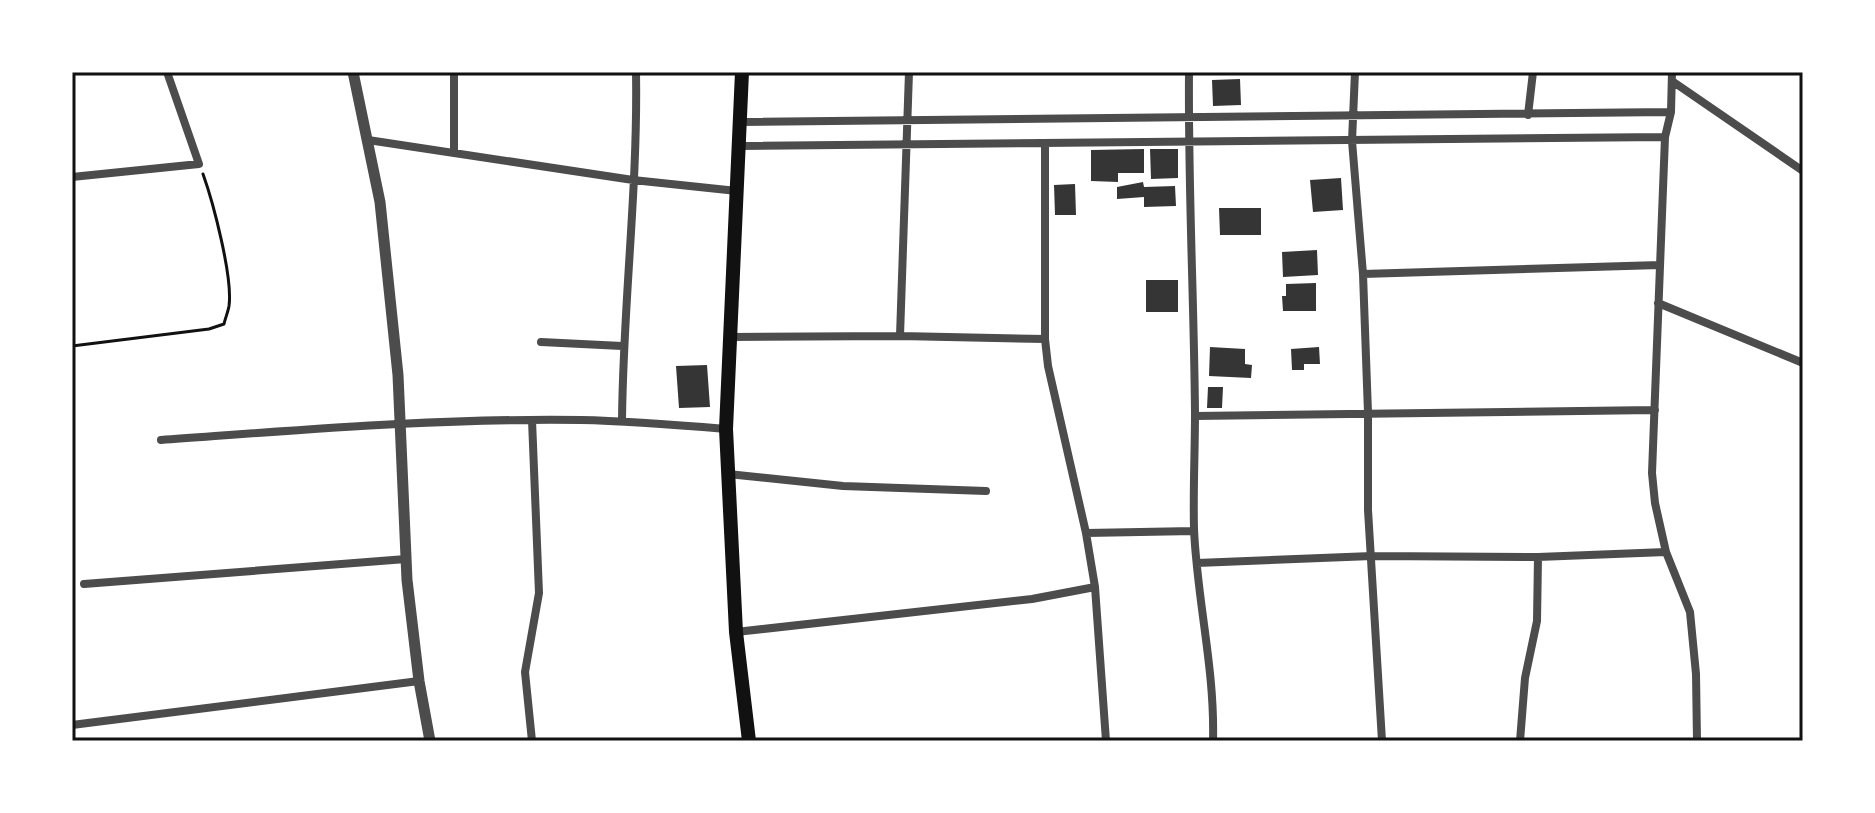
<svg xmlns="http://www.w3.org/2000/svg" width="1875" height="813" font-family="Commissioner,sans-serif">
  <rect width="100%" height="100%" fill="#fff"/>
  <path fill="#353535" d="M1240 79 1241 105 1213 106 1212 80Z
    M1144 149V173H1118V182L1091 181V150Z
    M1150 149H1178V178L1151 179Z
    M1341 178 1343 210 1313 212 1310 180Z
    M1143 182 1144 187 1175 186 1176 206 1144 207V197L1117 199V187Z
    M1075 184 1076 215H1055L1054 185Z
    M1219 208H1261V235H1220Z
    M1317 250 1318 275 1283 277 1282 252Z
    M1146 280H1178V312H1146Z
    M1316 283V311H1283L1282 296H1286V284Z
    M1210 347 1245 349V364L1252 365 1251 378 1209 376Z
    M1319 347 1320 364H1304V370H1292L1291 349Z
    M707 365 710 407 679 408 676 366Z
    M1208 387H1223L1222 408H1207Z"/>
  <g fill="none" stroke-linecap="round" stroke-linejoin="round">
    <path stroke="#111" stroke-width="3" d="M72 346 209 329 224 324C225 319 228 312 229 306 233 277 213 202 203 174"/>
    <path stroke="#4c4c4c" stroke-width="8" d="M1189 72C1188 186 1194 299 1195 413 1195 452 1193 490 1194 529 1197 600 1215 669 1213 741
      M1355 72 1352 141 1363 274 1368 413V510L1382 741
      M1672 72 1671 112 1665 137 1652 473 1655 503 1666 552 1690 612 1696 674 1697 741
      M1672 81 1803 171
      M1528 115 1533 72
      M740 122 1671 112
      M368 140 633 180 737 191
      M1045 143V339L1048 366 1086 533 1095 587 1106 741
      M739 146 1665 137
      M454 153V72
      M72 177 199 164 167 72
      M1363 274 1660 265
      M1658 303 1803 363
      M900 336 909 72
      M731 337 900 336 1045 339
      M541 342 622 346
      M1195 416 1655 410
      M532 420 539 593 525 672 532 741
      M622 421C623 304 638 189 636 72
      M161 440C301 430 440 418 581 420 629 421 678 425 726 429
      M728 474 843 486 986 491
      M1086 533 1194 531
      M1197 563 1372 556 1538 557 1666 552
      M84 584 406 559
      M736 632 1032 599 1095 587
      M72 725 419 681
      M1520 741 1525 678 1537 621 1538 557"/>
    <path stroke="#4c4c4c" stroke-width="11" d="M353 72 380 202 398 375 407 580 419 681 430 741"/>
    <path stroke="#111" stroke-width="14" d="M742 72 726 429 736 632 749 741"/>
  </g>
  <rect width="1875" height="813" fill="none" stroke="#ffffff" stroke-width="148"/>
  <rect x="74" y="74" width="1727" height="665" fill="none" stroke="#111" stroke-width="3"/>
</svg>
